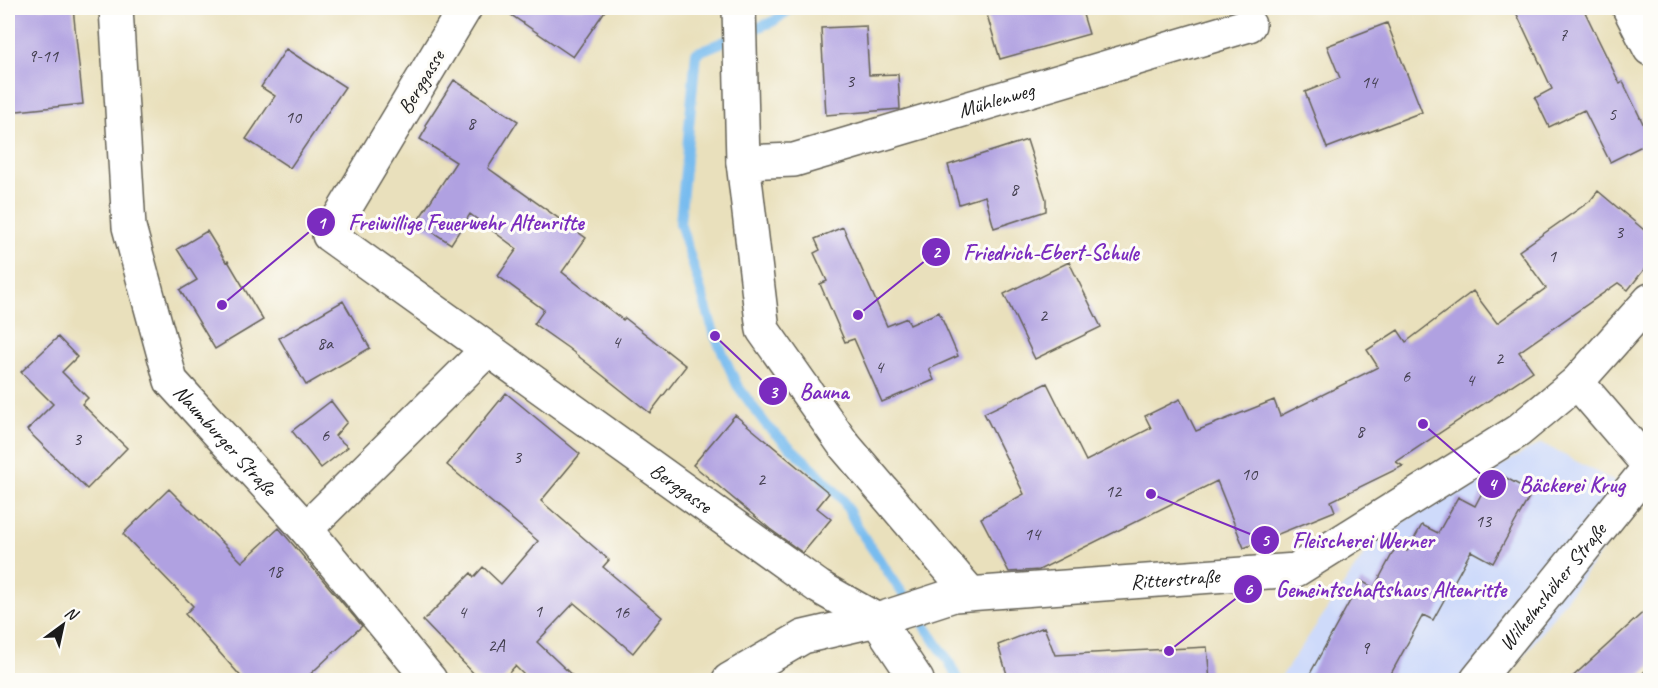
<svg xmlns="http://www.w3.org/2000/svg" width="1658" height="688" font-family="Caveat,sans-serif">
  <rect width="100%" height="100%" fill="#fdfcf7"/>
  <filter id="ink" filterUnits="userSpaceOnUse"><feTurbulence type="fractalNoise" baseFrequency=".0167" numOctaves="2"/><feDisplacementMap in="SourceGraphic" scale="12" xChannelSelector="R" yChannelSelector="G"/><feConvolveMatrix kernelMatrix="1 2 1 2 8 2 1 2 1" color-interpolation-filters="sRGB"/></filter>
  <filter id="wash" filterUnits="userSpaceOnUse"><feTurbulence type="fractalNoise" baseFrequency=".008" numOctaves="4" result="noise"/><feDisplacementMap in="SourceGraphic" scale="24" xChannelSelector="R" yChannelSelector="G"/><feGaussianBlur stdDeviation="1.35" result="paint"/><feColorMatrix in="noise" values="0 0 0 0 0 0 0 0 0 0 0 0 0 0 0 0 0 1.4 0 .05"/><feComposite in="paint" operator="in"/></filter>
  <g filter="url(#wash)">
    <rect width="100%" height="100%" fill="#e9e0bc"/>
    <path fill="#cedafa" d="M1541 443 1618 483 1637 504 1506 680H1279L1376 537Z"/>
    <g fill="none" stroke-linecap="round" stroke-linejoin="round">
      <path stroke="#78bcef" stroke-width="10" d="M792 8 774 21 696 53 680 223 715 336 737 385 767 426 814 469 843 500 858 528 948 660 958 680"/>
    </g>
    <g id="blocks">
      <path fill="#b0a1e1" d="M8 8H73L83 104 8 112Z
        M501 8H607L573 57Z
        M985 8H1081L1089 34 1000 59Z
        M1514 8H1583L1620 84 1623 82 1650 138V142L1610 162 1584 110 1549 127 1535 98 1552 89Z
        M1387 23 1422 112 1327 148 1305 92 1340 78 1327 46Z
        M866 26 869 75 898 74 900 109 826 115 821 28Z
        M286 49 345 87 290 168 246 139 275 96 261 87Z
        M454 80 518 121 488 168 586 238 562 272 623 320 625 318 686 366 650 413 568 348 534 324 544 310 498 276 517 249 470 214 451 244 417 222 456 162 420 139 427 127 425 125Z
        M1027 140 1046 199V211L994 228 985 196 959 204 948 165Z
        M1598 191 1650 235V262L1628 290 1618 283 1519 352 1533 371 1396 462 1403 466 1331 501 1335 511 1244 548 1217 481 1039 570 1009 572 981 518 1024 494 984 413 1047 383 1086 461 1151 428 1145 416 1180 399 1196 431 1274 400 1280 416 1378 367 1367 350 1398 330 1406 342 1473 291 1497 323 1546 288 1519 251 1590 201Z
        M843 227 887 326 907 318 910 325 939 312 958 356 929 369 934 380 882 402 854 339 845 342 820 284 827 281 814 253 820 250 815 239Z
        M207 231 226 262 228 261 263 320 215 349 180 290 197 280 177 249Z
        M1069 262 1101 327 1035 359 1004 294Z
        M343 301 370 348 306 385 279 338Z
        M58 337 77 357 62 372 88 398 82 404 127 448 87 489 27 430 53 404 21 372Z
        M506 393 580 454 541 501 609 560 603 567 662 617 633 653 574 603 537 642 578 681H530L515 666 502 681H481L423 621 471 573 474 577 483 567 501 584 538 541 447 465Z
        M331 401 347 422 335 436 348 447 321 468 292 431Z
        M735 415 829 493 817 508 831 519 803 553 770 529 693 465Z
        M1499 474 1532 492 1513 526 1493 563 1471 551 1433 620 1423 615 1387 681H1306L1361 581 1374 588 1397 545 1407 551 1422 525 1438 533 1458 497 1475 506 1484 489 1489 492Z
        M169 489 242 562 279 528 362 626 303 681H245L185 614 193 606 123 534Z
        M1650 606V666L1635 681H1568Z
        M1044 627 1055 655 1207 647 1210 681H1009L998 645Z"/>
    </g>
  </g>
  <g filter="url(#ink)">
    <use href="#blocks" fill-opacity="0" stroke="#646154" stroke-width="1.5"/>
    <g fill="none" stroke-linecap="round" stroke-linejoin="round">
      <defs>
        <g id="minor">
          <path id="s1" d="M116 8 129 227 171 381 306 529 430 680"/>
          <path id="s2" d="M465 8 329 235 819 587 877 620 917 680"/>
          <path d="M739 8 743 162"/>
          <path d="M1629 8 1650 49"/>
          <path d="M1577 382 1650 467"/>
          <path d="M306 529 487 350"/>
          <path id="s3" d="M970 593 844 445 763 330 743 162 794 160 1249 25"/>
          <path id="s4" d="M729 680 803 637 877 620 954 595 1296 570 1518 431 1577 382 1650 300"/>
          <path id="s5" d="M1477 680 1650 466"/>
        </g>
      </defs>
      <use href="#minor" stroke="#646154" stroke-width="36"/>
      <use href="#minor" stroke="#fff" stroke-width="33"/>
    </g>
  </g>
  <g text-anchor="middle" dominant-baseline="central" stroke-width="6" stroke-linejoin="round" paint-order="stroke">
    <g font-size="18" fill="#413d4d">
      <text x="1563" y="35">7</text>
      <text x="43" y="56">9-11</text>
      <text x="850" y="81">3</text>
      <text x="1369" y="82">14</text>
      <text x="1612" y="114">5</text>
      <text x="293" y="117">10</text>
      <text x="471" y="123">8</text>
      <text x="1014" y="189">8</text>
      <text x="1619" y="232">3</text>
      <text x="1552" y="256">1</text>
      <text x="1043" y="315">2</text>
      <text x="616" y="342">4</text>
      <text x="325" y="343">8a</text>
      <text x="1499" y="358">2</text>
      <text x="879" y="367">4</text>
      <text x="1406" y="376">6</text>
      <text x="1470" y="380">4</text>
      <text x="1360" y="431">8</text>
      <text x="325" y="435">6</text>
      <text x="77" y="439">3</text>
      <text x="517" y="457">3</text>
      <text x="1249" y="474">10</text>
      <text x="761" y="479">2</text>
      <text x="1113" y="491">12</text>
      <text x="1483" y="521">13</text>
      <text x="1032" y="534">14</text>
      <text x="274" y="571">18</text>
      <text x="538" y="611">1</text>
      <text x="462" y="612">4</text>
      <text x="621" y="612">16</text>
      <text x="496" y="645">2A</text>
      <text x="1365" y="648">9</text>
    </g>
    <g font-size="21" fill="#1c1c1c" stroke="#fdfcf7">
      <text transform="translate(421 82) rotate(-59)">Berggasse</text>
      <text stroke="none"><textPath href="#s3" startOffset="766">Mühlenweg</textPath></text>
      <text stroke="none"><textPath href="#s1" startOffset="459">Naumburger Straße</textPath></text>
      <text stroke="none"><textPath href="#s2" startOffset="698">Berggasse</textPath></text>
      <text stroke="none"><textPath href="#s4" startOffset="464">Ritterstraße</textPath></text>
      <text stroke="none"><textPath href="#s5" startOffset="120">Wilhelmshöher Straße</textPath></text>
    </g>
  </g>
  <path fill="none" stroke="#7b2cbf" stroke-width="2" d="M222 305L321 222M858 315L936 252M715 336L773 391M1423 424L1492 484M1151 494L1265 540M1169 651L1248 589"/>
  <g fill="#7b2cbf" stroke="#fdfcf7" stroke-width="2">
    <circle cx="222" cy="305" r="6"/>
    <circle cx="858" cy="315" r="6"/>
    <circle cx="715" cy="336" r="6"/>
    <circle cx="1423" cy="424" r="6"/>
    <circle cx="1151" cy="494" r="6"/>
    <circle cx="1169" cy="651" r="6"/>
    <circle cx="321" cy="222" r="15"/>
    <circle cx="936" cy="252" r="15"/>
    <circle cx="773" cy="391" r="15"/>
    <circle cx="1492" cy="484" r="15"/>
    <circle cx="1265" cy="540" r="15"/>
    <circle cx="1248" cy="589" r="15"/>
  </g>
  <g font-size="18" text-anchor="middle" font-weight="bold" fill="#fff">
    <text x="321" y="229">1</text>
    <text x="936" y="258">2</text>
    <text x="773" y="398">3</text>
    <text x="1492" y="490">4</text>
    <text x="1265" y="546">5</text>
    <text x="1248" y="595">6</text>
  </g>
  <g font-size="22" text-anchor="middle" font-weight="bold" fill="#7b2cbf" stroke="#fdfcf7" stroke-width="6" stroke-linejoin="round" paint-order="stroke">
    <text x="466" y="230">Freiwillige Feuerwehr Altenritte</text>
    <text x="1051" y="260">Friedrich-Ebert-Schule</text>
    <text x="824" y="399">Bauna</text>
    <text x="1572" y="492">Bäckerei Krug</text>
    <text x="1363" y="548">Fleischerei Werner</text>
    <text x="1391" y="597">Gemeintschaftshaus Altenritte</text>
  </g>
  <rect width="1658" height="688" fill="none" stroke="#fdfcf7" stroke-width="30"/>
  <g transform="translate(63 625) rotate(33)" stroke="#fdfcf7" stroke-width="4.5" paint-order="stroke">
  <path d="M0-4.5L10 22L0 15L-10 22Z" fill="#1c1c1c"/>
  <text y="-9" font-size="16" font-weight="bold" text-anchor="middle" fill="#1c1c1c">N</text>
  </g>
</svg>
